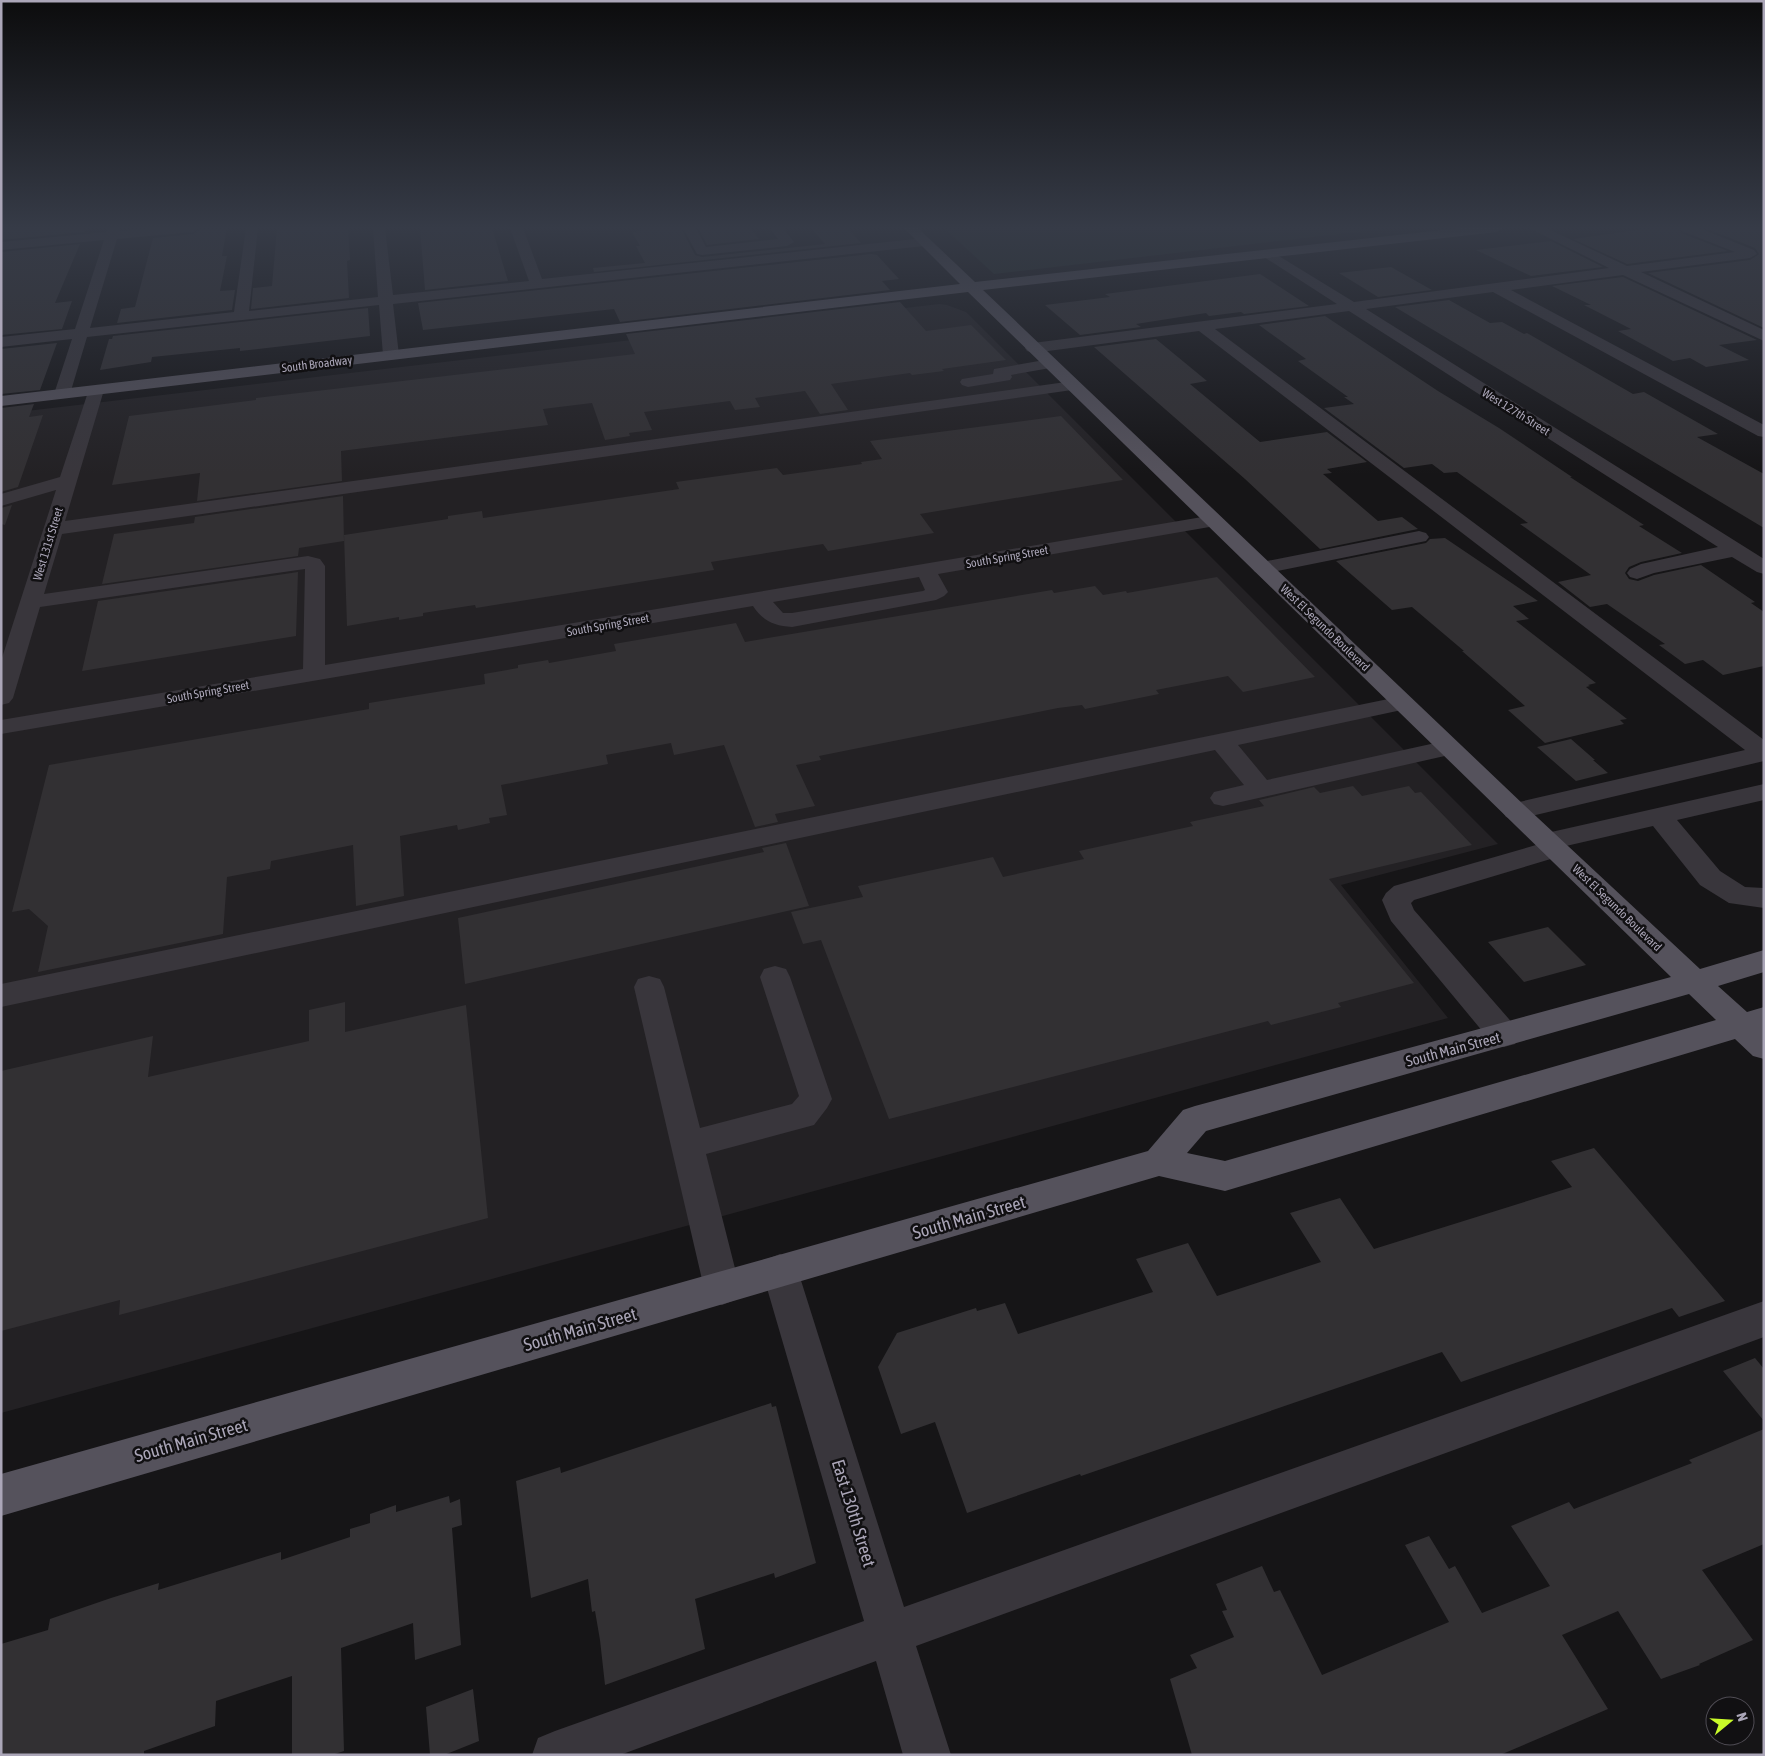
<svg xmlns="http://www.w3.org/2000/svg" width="1765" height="1756" font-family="'Asap Condensed',sans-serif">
  <rect width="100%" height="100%" fill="#161517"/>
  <path fill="#232124" d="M939 304 947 305 966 312 1498 844 1341 885 1448 1018 1 1413V414Z"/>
  <path fill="#212a27" d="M944 228H1392L994 274Z"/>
  <path fill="#323033" d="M1 228H86L84 232 1 240Z
    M227 228 222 256H227L220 291 235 290 232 310 117 323 121 309 135 307 153 238 193 234 200 229Z
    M277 228H348L350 260 347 261 349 298 251 309 253 288 272 286Z
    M420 228H492L508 281 425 290Z
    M640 228H681L695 255 702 257 825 244 811 228H848L861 243 594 272 593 268 645 263 636 246H640L632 232 642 231Z
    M698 228H750L759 239 707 245Z
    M1651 228H1679L1681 233 1728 251 1627 264 1573 239Z
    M1705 228H1764V328L1648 273 1750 260 1759 254 1755 248Z
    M1551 241 1603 267 1531 276 1476 250Z
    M80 244 55 303 72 301 62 329 1 335V252Z
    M871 254 877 255 899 279 882 281 890 290 620 322 614 309 423 330 418 303Z
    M1391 267 1432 290 1378 297 1339 273Z
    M1260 274 1309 306 1244 314 1241 312 1209 316 1206 313 1136 324 1141 327 1080 335 1045 305 1110 297 1105 294Z
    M1623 277 1757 340 1719 345 1749 360 1706 367 1690 358 1673 361 1618 331 1631 329 1584 305H1591L1552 286Z
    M1449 300 1490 323 1502 322 1524 334 1527 333 1633 394 1644 392 1718 434 1697 437 1764 474V528L1395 307Z
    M900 302 926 331 971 325 1006 360 942 369 944 371 912 375 910 373 831 384 848 410 820 414 805 391 755 398 760 407 735 410 730 401 644 412 652 430 629 433 630 436 605 440 592 403 543 409 548 425 341 451 342 481 197 501 200 473 112 485 129 416 256 400V398L635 354 626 334Z
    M368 308 370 336 240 351V348L152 357 151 362 100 370 109 339H112L113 336Z
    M1325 316 1438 391 1499 428 1572 477H1570L1644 525 1639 526 1682 553 1641 562 1629 567 1625 573 1629 579 1638 581 1654 575 1701 565 1755 602 1751 603 1764 612V666L1723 675 1703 660 1685 664 1659 645 1665 644 1607 604 1590 607 1558 582 1591 575 1520 524 1528 523 1457 472 1444 473 1432 464 1404 468 1324 408 1354 404 1344 397H1348L1298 361 1306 359 1259 325Z
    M1156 339 1207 381 1190 384 1260 442 1327 432 1367 462 1327 469 1332 473 1323 474 1378 521 1402 517 1418 529 1320 549 1245 479 1094 347Z
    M57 343 40 390 1 394V349Z
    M34 404 29 417 43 415 18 487 1 492V408Z
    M1061 416 1123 480 920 514 934 533 828 551 823 544 711 562 714 570 476 608 475 605 423 613V616L399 620V617L347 626 344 535 448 519V516L482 511 483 518 679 489 676 482 777 468 783 475 862 464 861 462 882 459 870 441Z
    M343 496 344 541 299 548 298 556 102 584 114 534 194 523 195 517Z
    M12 505 5 525 1 524V508Z
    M1445 538 1538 601 1513 606 1529 619 1516 621 1596 683 1588 685 1590 686 1586 687 1627 719 1620 720 1624 724 1545 743 1508 710 1525 706 1462 651H1464L1412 607 1392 610 1336 561 1426 543 1430 539Z
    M298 572 296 636 82 671 98 601Z
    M1217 577 1315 677 1243 692 1228 676 1156 690 1159 694 1085 709 1082 705 1058 708 819 756 821 760 796 765 815 806 775 814 778 822 755 827 724 745 674 755 671 743 606 755 608 764 501 785 507 815 489 818 490 823 458 830 457 825 400 836 404 896 356 906 353 845 271 861 270 869 227 877 223 934 38 972 48 926 29 909 12 912 49 765 369 709V703L485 684 484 674 518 668V665L548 660 549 663 616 651 614 644 736 623 745 642 1052 590 1054 593 1095 586 1103 595 1126 591 1127 593Z
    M1571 739 1595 760H1593L1608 773 1576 781 1537 747Z
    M1353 786 1362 796 1409 786 1415 793 1421 792 1472 845 1329 879 1414 983 1338 1003 1341 1007 1271 1025 1268 1021 889 1119 821 940 803 944 791 912 863 897 858 886 993 857 1003 877 1084 859 1079 851 1193 826 1190 822 1264 806 1259 800 1314 787 1320 793Z
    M786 843 809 906 465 984 458 918 764 852 762 848Z
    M1548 927 1586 965 1524 982 1488 942Z
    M345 1002V1032L466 1005 488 1218 119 1315 120 1300 1 1331V1071L153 1036 148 1077 309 1041V1010Z
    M1594 1148 1725 1301 1679 1317 1672 1308 1461 1382 1442 1352 1081 1476 1080 1474 967 1513 935 1422 901 1434 878 1367 897 1333 976 1308 977 1311 1005 1303 1018 1334 1153 1292 1136 1259 1188 1243 1217 1296 1321 1262 1290 1213 1340 1198 1374 1249 1572 1187 1551 1161Z
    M1755 1358 1764 1369V1421L1723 1371Z
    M771 1403 772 1407 776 1406 816 1563 775 1578 774 1573 695 1599 705 1649 605 1685 600 1640 595 1611 592 1612 588 1579 531 1598 516 1481 560 1467 561 1473Z
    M1764 1429V1544L1702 1570 1753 1640 1699 1664 1700 1665 1661 1679 1618 1611 1562 1635 1608 1709 1500 1755H1192L1170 1679 1197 1668 1190 1655 1234 1637 1222 1611 1227 1610 1216 1584 1262 1566 1274 1592 1280 1590 1322 1675 1449 1622 1405 1545 1429 1536 1449 1569 1455 1566 1482 1613 1550 1586 1511 1526 1569 1502 1574 1509 1692 1463 1689 1460Z
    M449 1496 450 1503 460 1499 462 1525 452 1528 461 1645 415 1660 413 1623 341 1648 344 1751 332 1755H292V1676L216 1701 215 1726 144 1751V1755H1V1644L48 1630 50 1619 111 1598 159 1583 158 1590 281 1552V1560L350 1537V1529L370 1523V1514L396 1505V1512Z
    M473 1689 479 1741 444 1755H430L426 1707Z"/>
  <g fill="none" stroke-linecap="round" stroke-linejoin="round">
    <path fill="#39363c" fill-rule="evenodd" d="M107 228H120V231L148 228H199L193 232 117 239 90 328 234 312 246 228H258L249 311 378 297 373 228H385L393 295 529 281 510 228H523L542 279 924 238 931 242 924 246 393 304 399 355 397 358H385L383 355 379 305 87 337 70 394 68 398H56L54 394 72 339 1 347V337L75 329 104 240 1 250V242L106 232Z
      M683 228H696L706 247 778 239 770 228H783L794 242 787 246 702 255 697 254Z
      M1529 228H1546L1627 266 1735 252 1682 231 1681 228H1699L1754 250 1757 254 1750 258 1641 272 1764 330V341L1623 275 1511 290 1764 425V437L1758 436 1493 292 1366 309 1764 559V574L1757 572 1732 557 1654 573 1637 579 1630 577 1627 573 1630 569 1641 564 1718 547 1349 311 1215 329 1764 740V761L1515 820 1506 817 1502 811 1506 805 1745 750 1199 331 1033 353 1027 351 1025 348 1027 345 1033 343 1337 304 1264 257 1262 254 1264 251 1269 250 1354 302 1609 268Z
      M1050 359 1056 361 1058 364 1056 367 1011 375 1012 377 1010 380 968 387 962 385 960 382 962 379 993 374 994 369Z
      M1073 381 1079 383 1081 386 1079 389 62 534 44 594 308 556 320 559 325 566V665L1214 515 1221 517 1224 521 1221 525 938 574 948 592 944 596 936 600 792 627C774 626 763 621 753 606L1 734V720L303 669 305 569 40 607 13 698 9 703 1 705V661L56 490 1 506V494L60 477 90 386H102L104 390 65 521ZM919 577 925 590 923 591 792 613H783L773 602Z
      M1419 531 1426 533 1429 537 1426 541 1262 574 1255 572 1252 568 1255 564 1262 562Z
      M1403 696 1411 698 1415 703 1411 708 1238 745 1267 780 1449 740 1458 743 1461 748 1458 753 1223 806 1214 804 1210 798 1214 792 1244 785 1215 750 1 1007V984Z
      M1764 784V800L1677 820 1720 871 1745 887 1764 888V908L1729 903 1700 885 1653 826 1566 846 1568 849 1564 855 1414 900 1411 903 1414 910 1515 1026 1520 1035 1515 1044 1504 1047 1493 1044 1391 921 1382 900 1386 893 1394 886 1536 845 1534 841 1538 835Z
      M775 966 786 969 790 977 832 1099 827 1108 814 1125 706 1154 740 1288 735 1300 722 1305 709 1300 704 1288 634 987 638 979 649 976 660 979 664 987 700 1128 792 1104 799 1096 760 977 764 969Z
      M780 1254 793 1259 798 1271 904 1607 1764 1301V1337L916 1646 951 1755H903L876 1661 620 1755H532L538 1738 555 1731 864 1621 762 1271 767 1259Z"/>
    <path fill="#55525c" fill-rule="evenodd" d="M904 228H918L975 282 1460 228H1503L1497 232 983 290 1524 805 1700 969 1764 950V972L1718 986 1747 1012 1764 1007V1059L1753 1056 1735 1039 1225 1191 1159 1176 1 1516V1474L1148 1151 1183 1110 1195 1106 1671 977 968 292 1 406V396L960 284ZM1689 994 1716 1020 1225 1161 1187 1153 1206 1131Z"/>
  </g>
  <linearGradient id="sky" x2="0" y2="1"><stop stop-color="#0c0c0d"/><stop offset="0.48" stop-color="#363b47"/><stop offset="1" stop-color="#363b47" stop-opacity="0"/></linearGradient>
  <rect width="1765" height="474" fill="url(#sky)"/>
  <g text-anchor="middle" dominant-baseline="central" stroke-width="5" stroke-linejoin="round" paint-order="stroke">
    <g font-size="12" fill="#aba6b8" stroke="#111012">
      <text transform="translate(317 364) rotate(-7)">South Broadway</text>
      <text transform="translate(1516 412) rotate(32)">West 127th Street</text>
      <text transform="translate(48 544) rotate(-73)">West 131st Street</text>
      <text transform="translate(1007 557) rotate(-10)">South Spring Street</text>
      <text transform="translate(608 625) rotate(-10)">South Spring Street</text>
      <text transform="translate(1325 628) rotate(44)">West El Segundo Boulevard</text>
      <text transform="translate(208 692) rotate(-10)">South Spring Street</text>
      <text transform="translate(1617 908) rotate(44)">West El Segundo Boulevard</text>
    </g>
    <g font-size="15" fill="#aba6b8" stroke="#111012">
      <text transform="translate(1453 1049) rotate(-15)">South Main Street</text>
    </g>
    <g font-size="18" fill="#aba6b8" stroke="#111012">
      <text transform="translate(969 1217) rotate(-16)">South Main Street</text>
      <text transform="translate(580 1329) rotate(-16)">South Main Street</text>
      <text transform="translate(191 1440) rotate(-16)">South Main Street</text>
      <text transform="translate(854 1513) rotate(73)">East 130th Street</text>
    </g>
  </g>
  <rect width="1765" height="1756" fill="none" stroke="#aba6b8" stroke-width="5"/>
  <g transform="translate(1730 1721) rotate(72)"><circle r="24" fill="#111012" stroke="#4f4c54"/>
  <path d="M0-4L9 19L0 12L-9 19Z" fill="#c9fb29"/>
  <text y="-8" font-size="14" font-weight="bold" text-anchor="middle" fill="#aba6b8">N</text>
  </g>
</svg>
